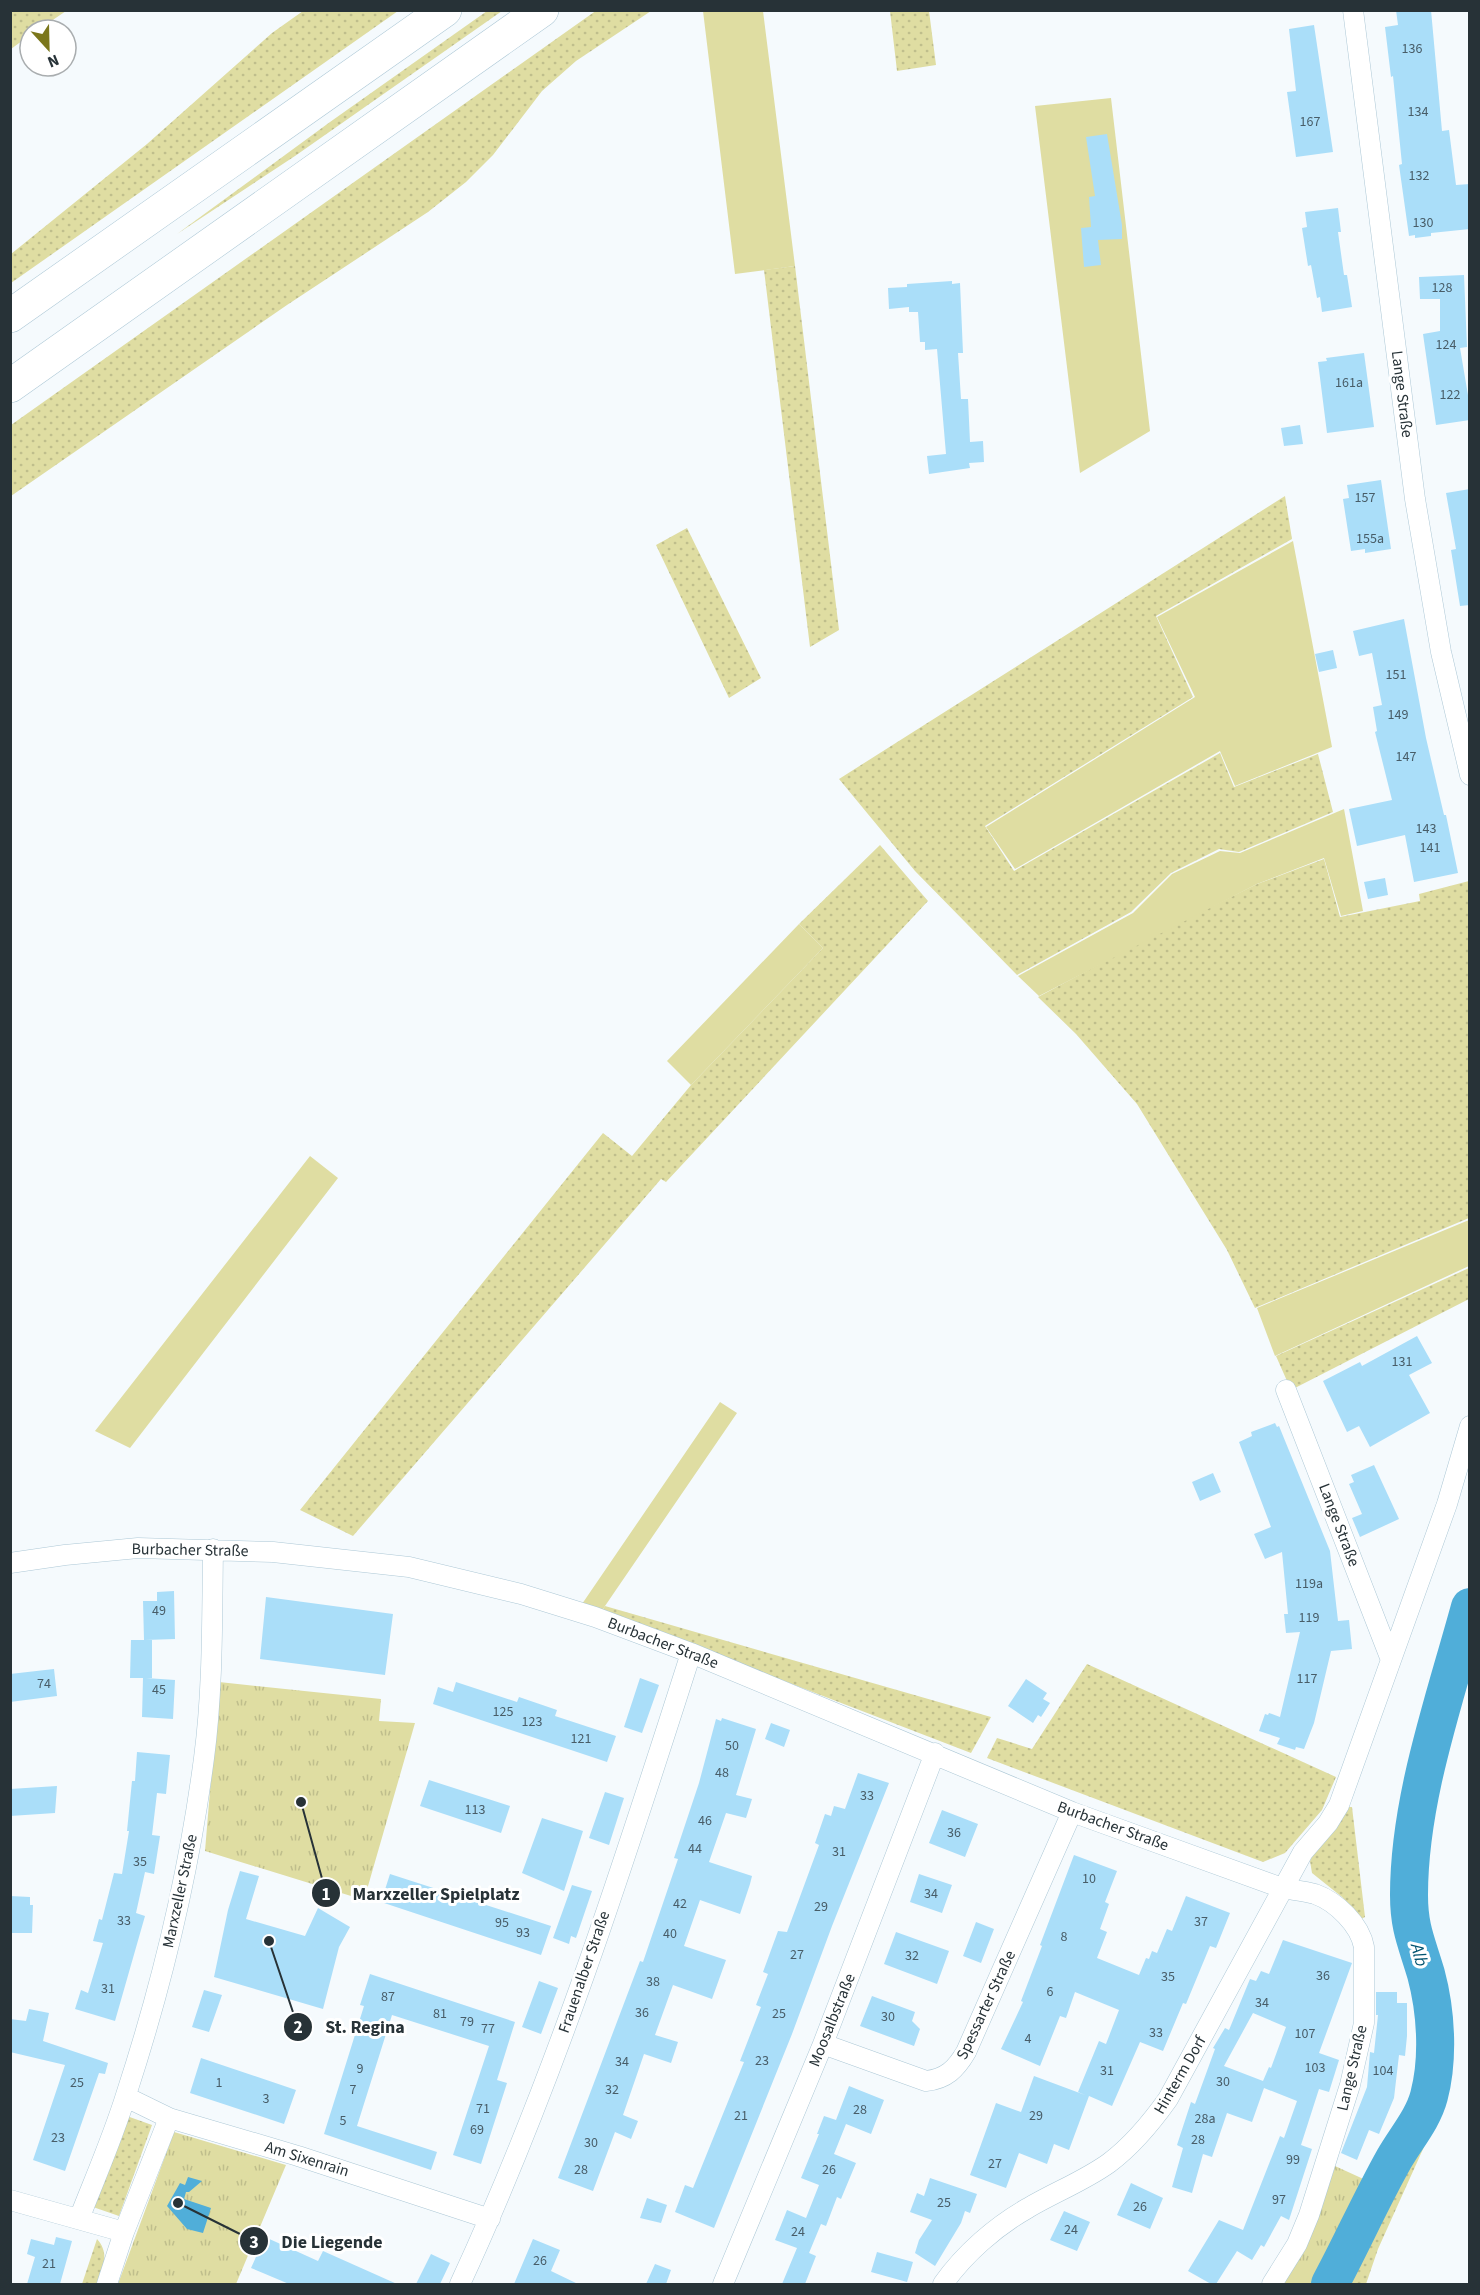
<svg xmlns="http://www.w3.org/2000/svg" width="1480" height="2295" font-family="'Source Sans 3',sans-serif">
  <defs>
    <pattern id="grass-dots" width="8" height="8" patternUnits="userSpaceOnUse" patternTransform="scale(1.5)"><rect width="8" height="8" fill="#dfdda2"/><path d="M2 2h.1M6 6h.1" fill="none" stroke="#bfbe8c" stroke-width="1.8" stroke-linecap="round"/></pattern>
    <pattern id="park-tufts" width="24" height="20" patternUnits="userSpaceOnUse" patternTransform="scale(1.5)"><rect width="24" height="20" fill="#dfdda2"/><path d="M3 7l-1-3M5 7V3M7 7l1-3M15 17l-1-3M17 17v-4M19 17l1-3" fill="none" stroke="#bfbe8c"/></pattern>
  </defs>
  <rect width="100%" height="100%" fill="#f5fafd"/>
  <path fill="url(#grass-dots)" d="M11 10H66V11L38 30H30V35L11 49Z
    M597 10 651 11 576 61 542 91 493 155 466 182 428 212 287 305 11 496V425Z
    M303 11H398L11 283V254L147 144 272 33Z
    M487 11H502L295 156 177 234 330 122Z
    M890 11H929L936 65 897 71Z
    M795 266 839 630 810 647 764 270Z
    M1285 496 1292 539 1156 616 1193 697 985 826 1014 871 1220 753 1234 787 1318 754 1333 812 1239 852 1219 849 1171 873 1131 912 1017 975 915 871 839 779Z
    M687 528 761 678 729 698 656 545Z
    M880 845 928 901 666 1182 661 1179 353 1536 300 1510 603 1133 632 1156 691 1085 823 948 799 924Z
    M1324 859 1340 917 1420 901 1419 894 1469 881V1218L1255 1308 1227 1250 1137 1104 1076 1034 1038 997 1152 936 1257 884Z
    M1469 1268V1299L1291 1390 1276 1356Z
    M605 1606 991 1717 971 1753 602 1611Z
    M1087 1664 1336 1777 1322 1810 1285 1853 1263 1862 987 1758 997 1738 1032 1749Z
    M1348 1807H1352L1365 1917 1361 1919 1342 1897 1312 1873 1310 1861 1314 1852 1340 1822Z
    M124 2115 152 2125 119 2216 93 2207Z
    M1415 2131 1428 2138 1378 2249 1366 2284H1335Z
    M97 2239C110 2253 103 2269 98 2284H82Z"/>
  <path fill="url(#park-tufts)" d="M219 1682 381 1699 379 1721 415 1723 364 1900 205 1851Z
    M174 2132 286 2165 236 2284H118Z
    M1335 2166 1370 2182 1334 2252 1320 2284H1283L1320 2212Z"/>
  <path fill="#dfdda2" d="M703 11H763L795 266 735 274Z
    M1111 98 1150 431 1080 473 1035 106Z
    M1293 541 1332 747 1235 786 1220 751 1015 869 986 827 1195 697 1157 617Z
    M1344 809 1363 911 1341 916 1324 858 1257 884 1039 996 1018 976 1133 913 1172 874 1220 851 1240 853Z
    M799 924 823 948 691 1085 667 1061Z
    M310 1156 338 1178 130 1448 95 1431Z
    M1469 1220V1266L1275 1356 1257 1308Z
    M720 1402 737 1413 605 1606 602 1611 582 1604Z"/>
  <path fill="#50aed9" d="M188 2177 202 2181 189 2192H186L184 2199 211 2208 203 2233 187 2229 167 2206 180 2183 185 2185Z"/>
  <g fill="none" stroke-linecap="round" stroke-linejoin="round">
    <path stroke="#50aed9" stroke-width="38" d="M1330 2284C1352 2243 1371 2200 1394 2159 1406 2138 1423 2119 1429 2096 1439 2058 1436 2011 1426 1974 1417 1943 1409 1929 1409 1895 1409 1799 1445 1699 1470 1607"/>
  </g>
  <path fill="#aadef9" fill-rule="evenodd" d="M1396 10H1431L1442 131 1449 130 1456 185 1470 184V229L1431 233V236L1415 238V235L1409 236 1399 165 1402 164 1393 76 1391 77 1385 27 1398 25Z
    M1314 25 1333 152 1296 157 1287 92 1296 91 1289 29Z
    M1107 134 1122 225V239L1098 240 1101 265 1084 267 1081 228 1091 227 1089 197 1095 196 1086 137Z
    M1338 208 1341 232H1338L1344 275H1347L1352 307 1322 312 1320 297 1317 298 1311 265 1308 266 1302 228 1307 227 1305 212Z
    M1464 275 1467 347 1460 348 1470 407V420L1436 425 1423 334 1440 331V299H1420L1419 277Z
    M952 281V284L960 283 963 353H958L961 399H968L970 442 983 441 984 462 969 463 970 468 929 474 927 456 946 454 937 349 925 350V342H920L918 312H909V307L889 309 888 288 907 287V284Z
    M1364 353 1374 427 1327 433 1318 362 1327 361 1326 358Z
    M1300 425 1303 444 1284 446 1281 428Z
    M1381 480 1391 549 1365 553V549L1351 551 1343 499 1349 498 1347 485Z
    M1470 489V605L1460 606 1451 550 1456 549 1446 493Z
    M1404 619 1426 738 1444 815H1446L1458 873 1414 882 1405 835 1357 846 1349 809 1392 800 1375 732 1377 731 1373 707 1382 705 1372 653 1359 656 1353 631Z
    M1333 650 1337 668 1319 672 1315 654Z
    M1385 878 1388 895 1368 899 1364 882Z
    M1417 1336 1432 1363 1409 1375 1430 1413 1370 1447 1359 1426 1347 1432 1323 1381 1360 1362 1362 1366Z
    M1275 1423 1277 1427 1279 1426 1330 1551 1338 1621 1349 1620 1352 1649 1331 1651 1314 1723 1304 1749 1296 1747 1295 1750 1277 1744 1280 1738 1259 1731 1265 1714 1268 1715 1269 1713 1280 1717 1300 1632 1286 1633 1284 1614H1288L1282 1552 1265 1559 1254 1534 1271 1527 1239 1442 1252 1436 1251 1432Z
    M1374 1465 1399 1519 1360 1537 1352 1518 1362 1514 1349 1484 1354 1482 1351 1475Z
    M1213 1473 1221 1492 1200 1501 1192 1482Z
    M174 1591 175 1639 145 1640H152V1678H146L175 1680 173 1719 142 1717 143 1678H130L131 1640H144L143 1601H157V1592Z
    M266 1597 393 1614 385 1675 260 1659Z
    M54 1669 57 1696 10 1702V1674Z
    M640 1678 659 1685 642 1733 624 1727Z
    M1026 1679 1047 1693 1043 1699 1050 1703 1041 1717 1038 1715 1033 1723 1008 1706Z
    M456 1682 517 1702 519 1697 557 1710 555 1716 616 1736 607 1762 433 1704 438 1687 453 1692Z
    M722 1718 756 1729 736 1795 752 1799 746 1818 726 1813 709 1862 752 1876 750 1884 740 1914 700 1900 684 1946 726 1960 712 1999 673 1985 655 2035 678 2042 671 2063 644 2054 623 2115 638 2121 631 2139 615 2132 593 2191 558 2178 640 1961 643 1962 678 1859 674 1858 699 1783 716 1719 721 1721Z
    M771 1723 790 1730 784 1747 765 1739Z
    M137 1752 170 1755 166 1794 157 1793 152 1835 160 1836 154 1874 145 1872 136 1913 145 1916 115 2021 75 2009 81 1990 88 1993 103 1943 93 1941 99 1919 102 1920 114 1873 122 1874 129 1831H127L132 1781H135Z
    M858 1773 889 1783 832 1926 792 2034 714 2228 675 2212 685 2185 693 2188 744 2062 740 2061 761 2007 756 2005 768 1974 763 1972 778 1931 787 1932 819 1845 815 1843 825 1814 831 1816 834 1806 845 1809Z
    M429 1780 510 1806 501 1833 420 1806Z
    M57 1786 55 1813 10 1816V1789Z
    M605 1792 624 1798 609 1845 589 1838Z
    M942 1810 978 1824 965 1857 929 1843Z
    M542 1818 583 1831 564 1891 522 1873Z
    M1074 1855 1117 1871 1105 1902 1109 1904 1100 1929 1107 1932 1097 1958 1139 1975 1146 1958 1149 1959 1152 1951 1157 1953 1167 1929 1172 1931 1186 1896 1230 1913 1216 1948 1210 1946 1186 2004 1183 2003 1163 2051 1140 2042 1112 2106 1089 2096 1069 2150 1054 2144 1047 2164 1019 2153 1006 2188 970 2175 996 2103 1021 2112 1034 2076 1085 2095 1078 2092 1099 2041 1106 2044 1119 2010 1075 1992 1066 2018 1060 2016 1040 2066 1001 2049 1023 2002 1021 2001 1042 1946 1040 1945Z
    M240 1871 259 1876 246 1919 305 1936 318 1908 350 1927 339 1947 323 2009 214 1977 228 1910Z
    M390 1874 551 1926 541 1955 381 1902Z
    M919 1874 952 1885 942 1913 910 1902Z
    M572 1885 592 1891 576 1938 571 1936 569 1944 553 1938Z
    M10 1896 30 1897V1905H33L32 1933H10Z
    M976 1922 994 1929 981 1963 963 1956Z
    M896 1932 949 1951 937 1984 884 1964Z
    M1283 1940 1352 1963 1319 2053 1339 2060 1329 2092 1319 2089 1301 2145 1312 2149 1289 2220 1281 2216 1264 2247 1261 2245 1252 2260 1237 2251 1216 2284H1211L1188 2271 1219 2220 1243 2230 1280 2136 1284 2138 1297 2101 1264 2088 1252 2122 1227 2113 1212 2157 1203 2154 1192 2193 1172 2187 1183 2148 1177 2145 1191 2102 1195 2104 1215 2049 1213 2048 1225 2028 1229 2030 1250 1979 1256 1981 1261 1971 1269 1974ZM1253 2013 1286 2027 1271 2068 1269 2067 1263 2081 1224 2066Z
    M370 1974 515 2022 497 2080 507 2083 481 2164 453 2155 489 2046 392 2015 357 2126 437 2152 431 2170 324 2134 364 2006 360 2005Z
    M539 1981 558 1988 541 2034 522 2027Z
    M204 1990 222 1995 209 2032 192 2027Z
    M1376 1992H1397V2003H1407V2036L1405 2056 1399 2055 1394 2098 1379 2134 1369 2130 1357 2160 1341 2153 1367 2087 1370 2052 1374 2053 1378 2015H1376Z
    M872 1996 915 2012 912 2021 920 2029 914 2046 860 2026Z
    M29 2009 49 2013 43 2041 108 2063 105 2074 99 2073 65 2171 33 2160 65 2065 10 2052V2019L26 2021Z
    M201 2058 296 2090 284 2124 190 2093Z
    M849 2086 884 2100 871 2134 846 2124 834 2154 856 2163 841 2199 837 2197 826 2226 821 2224 809 2253 800 2249 816 2256 805 2284H782L797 2248 775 2240 787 2210 806 2218 819 2185 801 2178 819 2134H817L824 2116 836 2120Z
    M930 2178 977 2194 970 2213 965 2211 961 2223 935 2266 915 2253 919 2240 932 2220 910 2212 917 2193 924 2196Z
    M1131 2183 1163 2198 1150 2229 1117 2215Z
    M647 2198 667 2205 661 2223 640 2218Z
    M1064 2211 1090 2222 1077 2251 1050 2240Z
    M56 2237 72 2241 60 2284H27L35 2257 27 2254 31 2239 54 2245Z
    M265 2237 318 2261 323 2251 397 2284H289L251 2268Z
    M533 2239 560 2250 551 2271 578 2284H514Z
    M877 2252 913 2262 907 2282 871 2272Z
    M431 2254 450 2263 440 2284H416Z
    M655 2264 671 2270 666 2284H646Z"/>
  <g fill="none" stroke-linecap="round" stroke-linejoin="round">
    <defs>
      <path id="minor" d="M1353 10 1415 499 1441 652 1470 775
        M1286 1390 1391 1660
        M10 1563 65 1555 138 1548 273 1552 409 1567 521 1594 595 1617 691 1653 1072 1812 1282 1888C1293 1890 1305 1891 1315 1894 1337 1902 1360 1925 1364 1947V2023L1350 2085 1309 2215 1297 2244 1272 2284
        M823 2044 926 2081C946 2079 956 2069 966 2052L1072 1812
        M126 2097 169 2118 298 2156 490 2219
        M10 2200 124 2232
        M79 2219C95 2178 113 2137 126 2095 162 1985 189 1873 204 1758 213 1690 212 1619 213 1549
        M107 2284 124 2232 169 2118
        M460 2284C554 2081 623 1866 691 1653
        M723 2284 823 2044 935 1753
        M943 2284C964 2254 996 2226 1028 2208 1055 2192 1084 2181 1109 2163 1133 2145 1151 2123 1168 2099L1303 1852 1328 1823 1339 1805 1447 1504 1470 1426"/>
      <path id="motorway" d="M10 316 445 10
        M10 386 542 10"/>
    </defs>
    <use href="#minor" stroke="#adc8d6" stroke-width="21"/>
    <use href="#motorway" stroke="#adc8d6" stroke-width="34"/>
    <use href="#minor" stroke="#fff" stroke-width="20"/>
    <use href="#motorway" stroke="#fff" stroke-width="33"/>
  </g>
  <g text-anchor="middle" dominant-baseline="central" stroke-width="6" stroke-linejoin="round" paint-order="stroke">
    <g font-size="14" fill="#485d68">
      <text x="1412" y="49">136</text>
      <text x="1418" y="112">134</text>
      <text x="1310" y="122">167</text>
      <text x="1419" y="176">132</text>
      <text x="1423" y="223">130</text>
      <text x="1442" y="288">128</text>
      <text x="1446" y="345">124</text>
      <text x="1349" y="383">161a</text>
      <text x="1450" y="395">122</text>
      <text x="1365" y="498">157</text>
      <text x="1370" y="539">155a</text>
      <text x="1396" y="675">151</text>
      <text x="1398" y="715">149</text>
      <text x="1406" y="757">147</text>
      <text x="1426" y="829">143</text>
      <text x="1430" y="848">141</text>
      <text x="1402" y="1362">131</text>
      <text x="1309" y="1584">119a</text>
      <text x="159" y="1611">49</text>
      <text x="1309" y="1618">119</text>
      <text x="1307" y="1679">117</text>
      <text x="44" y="1684">74</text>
      <text x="159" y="1690">45</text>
      <text x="503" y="1712">125</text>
      <text x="532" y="1722">123</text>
      <text x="581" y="1739">121</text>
      <text x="732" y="1746">50</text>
      <text x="722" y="1773">48</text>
      <text x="867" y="1796">33</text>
      <text x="475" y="1810">113</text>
      <text x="705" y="1821">46</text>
      <text x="954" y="1833">36</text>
      <text x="695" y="1849">44</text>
      <text x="839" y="1852">31</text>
      <text x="140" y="1862">35</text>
      <text x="1089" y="1879">10</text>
      <text x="931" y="1894">34</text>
      <text x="680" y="1904">42</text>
      <text x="821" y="1907">29</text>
      <text x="124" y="1921">33</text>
      <text x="1201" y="1922">37</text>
      <text x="502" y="1923">95</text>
      <text x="523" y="1933">93</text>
      <text x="670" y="1934">40</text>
      <text x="1064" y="1937">8</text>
      <text x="797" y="1955">27</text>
      <text x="912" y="1956">32</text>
      <text x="1323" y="1976">36</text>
      <text x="1168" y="1977">35</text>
      <text x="653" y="1982">38</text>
      <text x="108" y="1989">31</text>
      <text x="1050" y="1992">6</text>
      <text x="388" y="1997">87</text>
      <text x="1262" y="2003">34</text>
      <text x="642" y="2013">36</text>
      <text x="440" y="2014">81</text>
      <text x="779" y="2014">25</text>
      <text x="888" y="2017">30</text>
      <text x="467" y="2022">79</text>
      <text x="488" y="2029">77</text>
      <text x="1156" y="2033">33</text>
      <text x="1305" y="2034">107</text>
      <text x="1028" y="2039">4</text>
      <text x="762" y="2061">23</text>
      <text x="622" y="2062">34</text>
      <text x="1315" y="2068">103</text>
      <text x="360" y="2069">9</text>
      <text x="1107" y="2071">31</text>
      <text x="1383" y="2071">104</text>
      <text x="1223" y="2082">30</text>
      <text x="77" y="2083">25</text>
      <text x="219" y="2083">1</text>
      <text x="353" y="2090">7</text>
      <text x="612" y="2090">32</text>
      <text x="266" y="2099">3</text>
      <text x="483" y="2109">71</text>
      <text x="860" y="2110">28</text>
      <text x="741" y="2116">21</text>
      <text x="1036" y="2116">29</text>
      <text x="1205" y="2119">28a</text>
      <text x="343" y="2121">5</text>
      <text x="477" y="2130">69</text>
      <text x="58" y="2138">23</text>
      <text x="1198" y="2140">28</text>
      <text x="591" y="2143">30</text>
      <text x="1293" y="2160">99</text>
      <text x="995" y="2164">27</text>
      <text x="581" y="2170">28</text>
      <text x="829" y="2170">26</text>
      <text x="1279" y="2200">97</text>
      <text x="944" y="2203">25</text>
      <text x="1140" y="2207">26</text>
      <text x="1071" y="2230">24</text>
      <text x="798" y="2232">24</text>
      <text x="540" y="2261">26</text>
      <text x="49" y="2264">21</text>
    </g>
    <g font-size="16" fill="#273237" stroke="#fff">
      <text transform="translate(1402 394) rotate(83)">Lange Straße</text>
      <text transform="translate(1339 1525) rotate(69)">Lange Straße</text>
      <text transform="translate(190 1550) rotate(1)">Burbacher Straße</text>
      <text transform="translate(663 1643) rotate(21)">Burbacher Straße</text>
      <text transform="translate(1113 1826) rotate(20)">Burbacher Straße</text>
      <text transform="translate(180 1891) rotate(-78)">Marxzeller Straße</text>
      <text transform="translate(584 1972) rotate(-71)">Frauenalber Straße</text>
      <text transform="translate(986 2005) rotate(-65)">Spessarter Straße</text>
      <text transform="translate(832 2020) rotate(-68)">Moosalbstraße</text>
      <text transform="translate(1352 2068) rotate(-77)">Lange Straße</text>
      <text transform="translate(1180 2075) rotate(-60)">Hinterm Dorf</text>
      <text transform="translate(307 2159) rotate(17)">Am Sixenrain</text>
    </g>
    <g font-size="18" font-style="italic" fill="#035471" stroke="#fff">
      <text transform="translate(1419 1955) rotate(75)">Alb</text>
    </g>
  </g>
  <path fill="none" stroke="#273237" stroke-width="2" d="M301 1802L326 1893M269 1941L298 2027M178 2203L254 2241"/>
  <g fill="#273237" stroke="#fff" stroke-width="2">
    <circle cx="301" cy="1802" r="6"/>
    <circle cx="269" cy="1941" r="6"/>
    <circle cx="178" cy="2203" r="6"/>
    <circle cx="326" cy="1893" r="15"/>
    <circle cx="298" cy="2027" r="15"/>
    <circle cx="254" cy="2241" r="15"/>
  </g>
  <g font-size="18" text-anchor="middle" font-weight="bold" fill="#fff">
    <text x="326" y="1900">1</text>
    <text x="298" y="2033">2</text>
    <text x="254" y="2248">3</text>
  </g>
  <g font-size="18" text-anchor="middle" font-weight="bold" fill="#273237" stroke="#fff" stroke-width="6" stroke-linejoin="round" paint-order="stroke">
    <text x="436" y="1900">Marxzeller Spielplatz</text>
    <text x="365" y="2033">St. Regina</text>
    <text x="332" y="2248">Die Liegende</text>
  </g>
  <rect width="1480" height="2295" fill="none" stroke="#273237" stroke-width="24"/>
  <g transform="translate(48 48) rotate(158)"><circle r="28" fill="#ffffff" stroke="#a9adaf" stroke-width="1.5"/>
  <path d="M0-4.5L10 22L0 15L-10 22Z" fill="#7b771c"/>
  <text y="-9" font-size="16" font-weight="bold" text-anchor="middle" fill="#273237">N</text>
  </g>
</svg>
